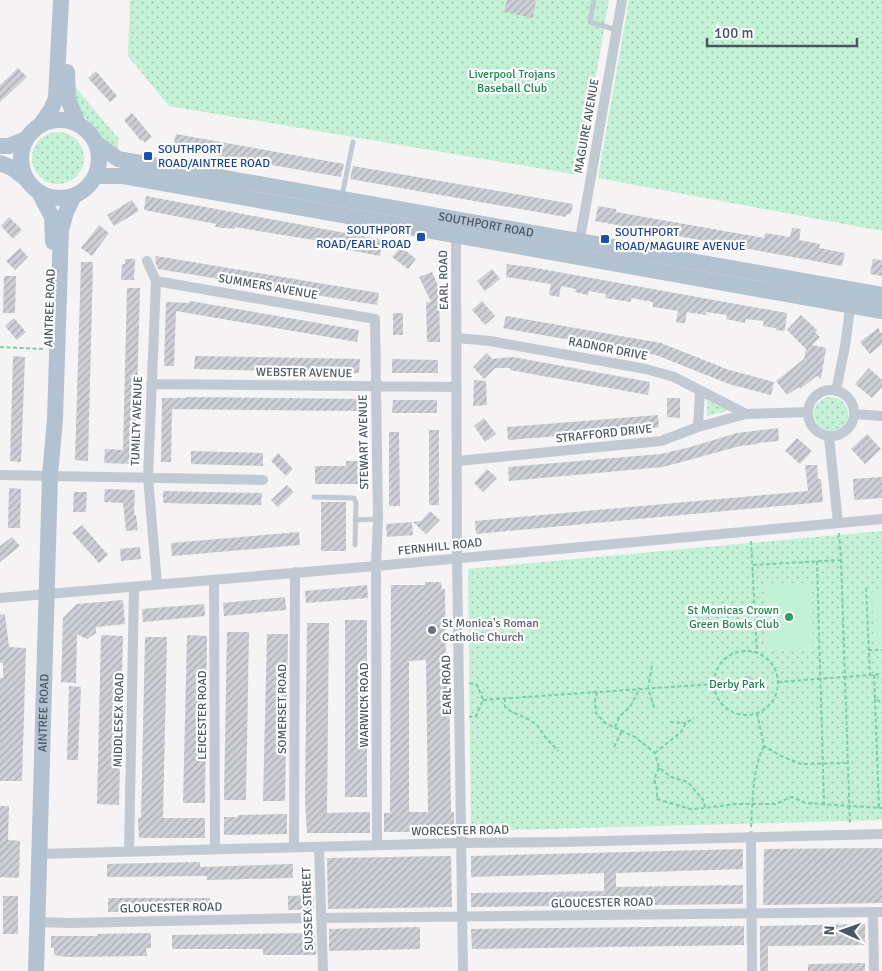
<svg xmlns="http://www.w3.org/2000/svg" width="882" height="971" font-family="Signika,sans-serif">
  <defs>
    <pattern id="grass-dots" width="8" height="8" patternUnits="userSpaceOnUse" patternTransform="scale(1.25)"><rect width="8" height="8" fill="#c3f1d5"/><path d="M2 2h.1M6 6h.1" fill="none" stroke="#a0c6b0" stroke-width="1.8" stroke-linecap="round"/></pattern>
    <pattern id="building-hatch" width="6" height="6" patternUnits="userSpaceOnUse" patternTransform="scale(1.25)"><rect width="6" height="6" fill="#cdcfd5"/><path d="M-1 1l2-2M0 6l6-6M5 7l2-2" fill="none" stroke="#a8abb0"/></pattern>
  </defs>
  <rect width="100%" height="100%" fill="#f5f3f3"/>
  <path fill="url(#grass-dots)" d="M130 0H609L579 175 169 106 128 56Z
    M629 0H882V231L598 178Z
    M72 83 119 139 117 150 108 145 80 112Z
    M32 158a26 26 0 1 1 52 0a26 26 0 1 1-52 0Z
    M814 414a17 17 0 1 1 34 0a17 17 0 1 1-34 0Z
    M707 400 727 409V411L707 416Z
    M882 531V820L471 831 468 569Z"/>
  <path fill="#c3f1d5" d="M811 583 813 649 767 650 765 584Z
    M882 591V619H873L872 592Z
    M873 620H882V648H874Z"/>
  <path fill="url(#building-hatch)" fill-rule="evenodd" d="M507 0H536L533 18 504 12Z
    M18 68 27 77 0 102V85Z
    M96 71 117 96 110 102 88 78Z
    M132 113 152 137 145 143 143 140 141 141 124 120Z
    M176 134 344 164 341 177 173 148Z
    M353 166 573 204 571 214H566V217L350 179Z
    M146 196 383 240 380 256 338 248V244L235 227V229L215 227 216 224 144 210Z
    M132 200 139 211 114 226 107 215Z
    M598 206 616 209V212L764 238 765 233 790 237 792 228 801 229 799 240 820 244 819 248 845 253 842 266 595 221Z
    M9 217 22 230 13 239 1 226Z
    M99 225 109 233 92 256 81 248Z
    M401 247 416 259 408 269 392 257Z
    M20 248 28 257 15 270 6 261Z
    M156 256 379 293 377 305 158 269 155 261Z
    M125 259H135L134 280H121L122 264H125Z
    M873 259 882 260V276L870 274Z
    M81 262H93L88 461 75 460Z
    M507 264 530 267 787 313 785 329 784 331 776 330V328L763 326 764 321 746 319 745 323 726 319 727 315 706 312V315L687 312 685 323H681L676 322 678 311 653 307V302L631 298V302L605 298 606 294 589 291 588 295 575 292 576 289 561 286 559 297 549 295 551 284 506 277Z
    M492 269 500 279 485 291 477 281Z
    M432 272 439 288 440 342H427L426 302H431L419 277Z
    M4 276H16L15 313H3Z
    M127 288H140L135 464 104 463 105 449 123 450Z
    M190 301 359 330 357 342 176 311 174 366H164L166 302 189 303Z
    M482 301 495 316 485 325 472 310Z
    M393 313H403V335H393Z
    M801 315 817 330 815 332 820 337 812 345 826 348 821 379 817 376 800 389 799 387 787 395 776 381 804 359 806 349 787 330Z
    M506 316 661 343 729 370 774 382 771 395 729 384 656 355 503 328Z
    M14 318 26 332 17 340 5 326Z
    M878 328 882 334V344L870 354 860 342Z
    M487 353 492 359 513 357 650 382 648 395 510 370V368H495L484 379 473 367Z
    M13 356 25 357 21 462 10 461Z
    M195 356 360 359 359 373 194 369Z
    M392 359 438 360V373H392Z
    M869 368 882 380V387L872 398 855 384Z
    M474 380 486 381 487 405 473 406Z
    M187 397 359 399V411L172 409 171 462H161L162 398H187Z
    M667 398H680V418L667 417Z
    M393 400H437V413H392Z
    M658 415 659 427 648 429 508 440 507 427Z
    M484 418 496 434 485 442 474 426Z
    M778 428 779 441 757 443V444L740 446 663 467 509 481 508 467 661 454 687 448 737 433Z
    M429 430H439V505H429Z
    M389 432H399L400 506H389Z
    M867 434 881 449 865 464 851 449Z
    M797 438 812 451 800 464 785 451Z
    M191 451 263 453V466L191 464Z
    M278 453 293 469 286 476 271 461Z
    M346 461H358V484H315V466H346Z
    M805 465H817L818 479H821L823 502 476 534 475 521 808 491Z
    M487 469 497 478 483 492 474 483Z
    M882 477V498L854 500 853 479Z
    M287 485 294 492 278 507 271 500Z
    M9 488 21 489 20 528H8Z
    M105 489 135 490 134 515H136L138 530 126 531 123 503 104 502Z
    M163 491 262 493 261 505 163 503Z
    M74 492H87L86 512H73Z
    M321 502H346V551H321Z
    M430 511 440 520 426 534 413 522 421 521Z
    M412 522 413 535 387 537 386 524Z
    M82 525 108 555 99 563 72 533Z
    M299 532 300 545 172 556 171 543Z
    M12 537 20 546 0 562V546Z
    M140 547 141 559 121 561 120 549Z
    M425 582H441L442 589H445L446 668H449L451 812H454V832H384V813H390L391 585H425ZM426 660 428 812H409V661Z
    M367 585 368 598 306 603 305 591Z
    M285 597 286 610 224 616 223 603Z
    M123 600 125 624 96 627V633L87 639 77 634 76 683 61 682 63 618 77 604Z
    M204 604 205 616 143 622 142 609Z
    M5 614 9 647 26 648 22 781H0V678H3V663H0V615Z
    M345 620H367V797H345Z
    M307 623H329L327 813 370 812V833H307L305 800Z
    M227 632H249L246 800H224Z
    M267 634H288L285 801H263Z
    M101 635 123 636 119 805 97 804Z
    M187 635 207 636 205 803H183Z
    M145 637H167L163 818H205V838H139L138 818H141Z
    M740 683a7 7 0 1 1 14 0a7 7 0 1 1-14 0Z
    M69 686 81 687 78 760H67Z
    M0 806H9L8 840 20 841 19 878 0 877Z
    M287 814V834L224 835V817H238V815Z
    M882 848V903L763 905 764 849Z
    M743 849V869L616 873V887L743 885V904L471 907V893L604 891V873L471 877V856Z
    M451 856 452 907 328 909 327 858Z
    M200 862V867L293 864V878L207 880V876L107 877V864Z
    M314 895V909L288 910V896Z
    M3 896H18V934H3Z
    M108 898H210V910L108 912Z
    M865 924V945L768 946V971H760V926Z
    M744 926V945L472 949 471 929Z
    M420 927V949L329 951V929Z
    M151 933V948H146L147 956 67 957 54 955V948H51V936H97V934Z
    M315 933 316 955H263V949H172V935Z
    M865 963V971H808V964Z"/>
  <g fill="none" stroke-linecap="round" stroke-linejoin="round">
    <path stroke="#7ad0a6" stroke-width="2" stroke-dasharray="4 2.5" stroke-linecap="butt" d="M0 347 44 349
      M839 533 841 560 850 825
      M751 541 757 653
      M817 561 824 804
      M753 565 840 560
      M866 588 870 675
      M868 650H882
      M714 683a32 32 0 1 1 64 0a32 32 0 1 1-64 0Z
      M652 666 648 688 655 710
      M874 675 875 699 882 703
      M778 682 882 674
      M469 683 477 685 483 700 476 716 469 717
      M597 692 595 700 596 713 605 723 635 737 655 753 659 768 671 777 688 782 704 801 705 808 735 804H775L792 797 806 803 882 808
      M505 698V707C513 714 522 715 531 721 539 725 541 732 547 739 550 743 555 747 558 751
      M875 699 879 809
      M483 700 714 684
      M757 713 764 746 781 756 801 764 849 763
      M670 722 686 723
      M615 727 620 716 630 707 640 688
      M614 747 622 731
      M655 753 681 732 686 723 694 718
      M659 768 654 779 657 789V799L690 809 704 808
      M751 827C753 801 752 769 764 746"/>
    <path stroke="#c1cad2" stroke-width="5" d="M594 0 590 22 617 30
      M342 196 353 142
      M314 497 354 498 356 503 355 545
      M355 520 378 519"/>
    <path stroke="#c1cad2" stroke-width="10" d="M456 230 457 557 463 971
      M579 245 622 0
      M147 261 156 281 148 477 157 584
      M156 281 375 319 378 519 376 566 377 845
      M457 338 490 341 646 369 674 377 746 414
      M151 384 457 387
      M808 413a23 23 0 1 1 46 0a23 23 0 1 1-46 0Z
      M836 391 845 346 851 301
      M854 414 882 416
      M698 427 700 392
      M829 437 838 523
      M458 461 661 441 698 427 746 414 808 412
      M0 475 263 480
      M214 581 215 849
      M0 598 376 566 882 519
      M751 836 752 971
      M294 847 295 572
      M319 847 323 971
      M129 852 134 587
      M39 854 460 843 562 842 882 834
      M873 912 874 971
      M321 918 882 912
      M37 922 71 923 306 918"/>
    <g stroke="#b3c2d1" stroke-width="16">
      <path d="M67 72 68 99 78 124"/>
      <circle cx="60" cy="159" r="39"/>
      <path d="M41 124 51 110 56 98 61 0"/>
      <path id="s1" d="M96 143 118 159 882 295"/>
      <path d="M0 146H9L26 139"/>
      <path d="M0 163 12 168 24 177"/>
      <path d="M96 176H123L882 311"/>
      <path d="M39 192 52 217 53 242"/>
      <path id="s2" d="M36 971 50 475 55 419 61 230 66 212 74 196"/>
    </g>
  </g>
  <g fill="#1a4fb4" stroke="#fff" stroke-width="2">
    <rect x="143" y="151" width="10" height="10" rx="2.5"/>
    <rect x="416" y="232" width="10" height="10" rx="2.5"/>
    <rect x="600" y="234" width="10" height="10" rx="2.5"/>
  </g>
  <circle fill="#2e9e5b" stroke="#fff" stroke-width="2" cx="789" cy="617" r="5"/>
  <circle fill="#6b7280" stroke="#fff" stroke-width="2" cx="432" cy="630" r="5"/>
  <g text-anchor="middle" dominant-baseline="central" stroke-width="4.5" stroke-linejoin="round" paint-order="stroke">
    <g font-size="12" fill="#17864f" stroke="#fff">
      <text x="512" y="74">Liverpool Trojans<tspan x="512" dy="14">Baseball Club</tspan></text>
      <text x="737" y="684">Derby Park</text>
    </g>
    <g font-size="12" fill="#4a5661" stroke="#fff">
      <text transform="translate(587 126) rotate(-80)">MAGUIRE AVENUE</text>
      <text stroke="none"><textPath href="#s1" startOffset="401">SOUTHPORT ROAD</textPath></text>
      <text transform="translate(444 280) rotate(-91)">EARL ROAD</text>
      <text transform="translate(268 287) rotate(10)">SUMMERS AVENUE</text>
      <text transform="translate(50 308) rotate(-88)">AINTREE ROAD</text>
      <text transform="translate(608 349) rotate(11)">RADNOR DRIVE</text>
      <text transform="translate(304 373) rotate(1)">WEBSTER AVENUE</text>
      <text transform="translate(137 421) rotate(-88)">TUMILTY AVENUE</text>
      <text transform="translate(604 434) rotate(-6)">STRAFFORD DRIVE</text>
      <text transform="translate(364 442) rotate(-91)">STEWART AVENUE</text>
      <text transform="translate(440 547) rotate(-6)">FERNHILL ROAD</text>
      <text transform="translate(447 685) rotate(-91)">EARL ROAD</text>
      <text transform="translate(364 705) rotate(-90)">WARWICK ROAD</text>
      <text transform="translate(282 709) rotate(-90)">SOMERSET ROAD</text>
      <text stroke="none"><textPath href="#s2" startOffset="258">AINTREE ROAD</textPath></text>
      <text transform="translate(202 715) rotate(-90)">LEICESTER ROAD</text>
      <text transform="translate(119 720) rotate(-89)">MIDDLESEX ROAD</text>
      <text transform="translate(460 831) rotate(-1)">WORCESTER ROAD</text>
      <text transform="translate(602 903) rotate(-1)">GLOUCESTER ROAD</text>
      <text transform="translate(171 908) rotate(-1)">GLOUCESTER ROAD</text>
      <text transform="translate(308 909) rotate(-92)">SUSSEX STREET</text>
    </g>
    <g font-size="12" fill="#164399" stroke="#fff" text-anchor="start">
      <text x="158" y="149">SOUTHPORT<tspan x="158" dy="14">ROAD/AINTREE ROAD</tspan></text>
      <text x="411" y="230" text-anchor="end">SOUTHPORT<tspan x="411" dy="14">ROAD/EARL ROAD</tspan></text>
      <text x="615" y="232">SOUTHPORT<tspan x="615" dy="14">ROAD/MAGUIRE AVENUE</tspan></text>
    </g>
    <g font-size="12" fill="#27864d" stroke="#fff" text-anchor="end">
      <text x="779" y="610">St Monicas Crown<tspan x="779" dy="14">Green Bowls Club</tspan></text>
    </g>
    <g font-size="12" fill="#5b616d" stroke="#fff" text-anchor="start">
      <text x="442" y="623">St Monica's Roman<tspan x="442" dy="14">Catholic Church</tspan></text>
    </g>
  </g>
  <g transform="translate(842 931) rotate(272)" stroke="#ffffff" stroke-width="4" paint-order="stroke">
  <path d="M0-4L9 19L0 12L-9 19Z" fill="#4a5661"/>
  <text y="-8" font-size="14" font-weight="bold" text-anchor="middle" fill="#4a5661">N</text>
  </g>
  <path d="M707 38v8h150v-8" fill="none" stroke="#4a5661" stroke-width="2.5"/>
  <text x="714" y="38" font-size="15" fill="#4a5661" stroke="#ffffff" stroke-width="4" paint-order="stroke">100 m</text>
</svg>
